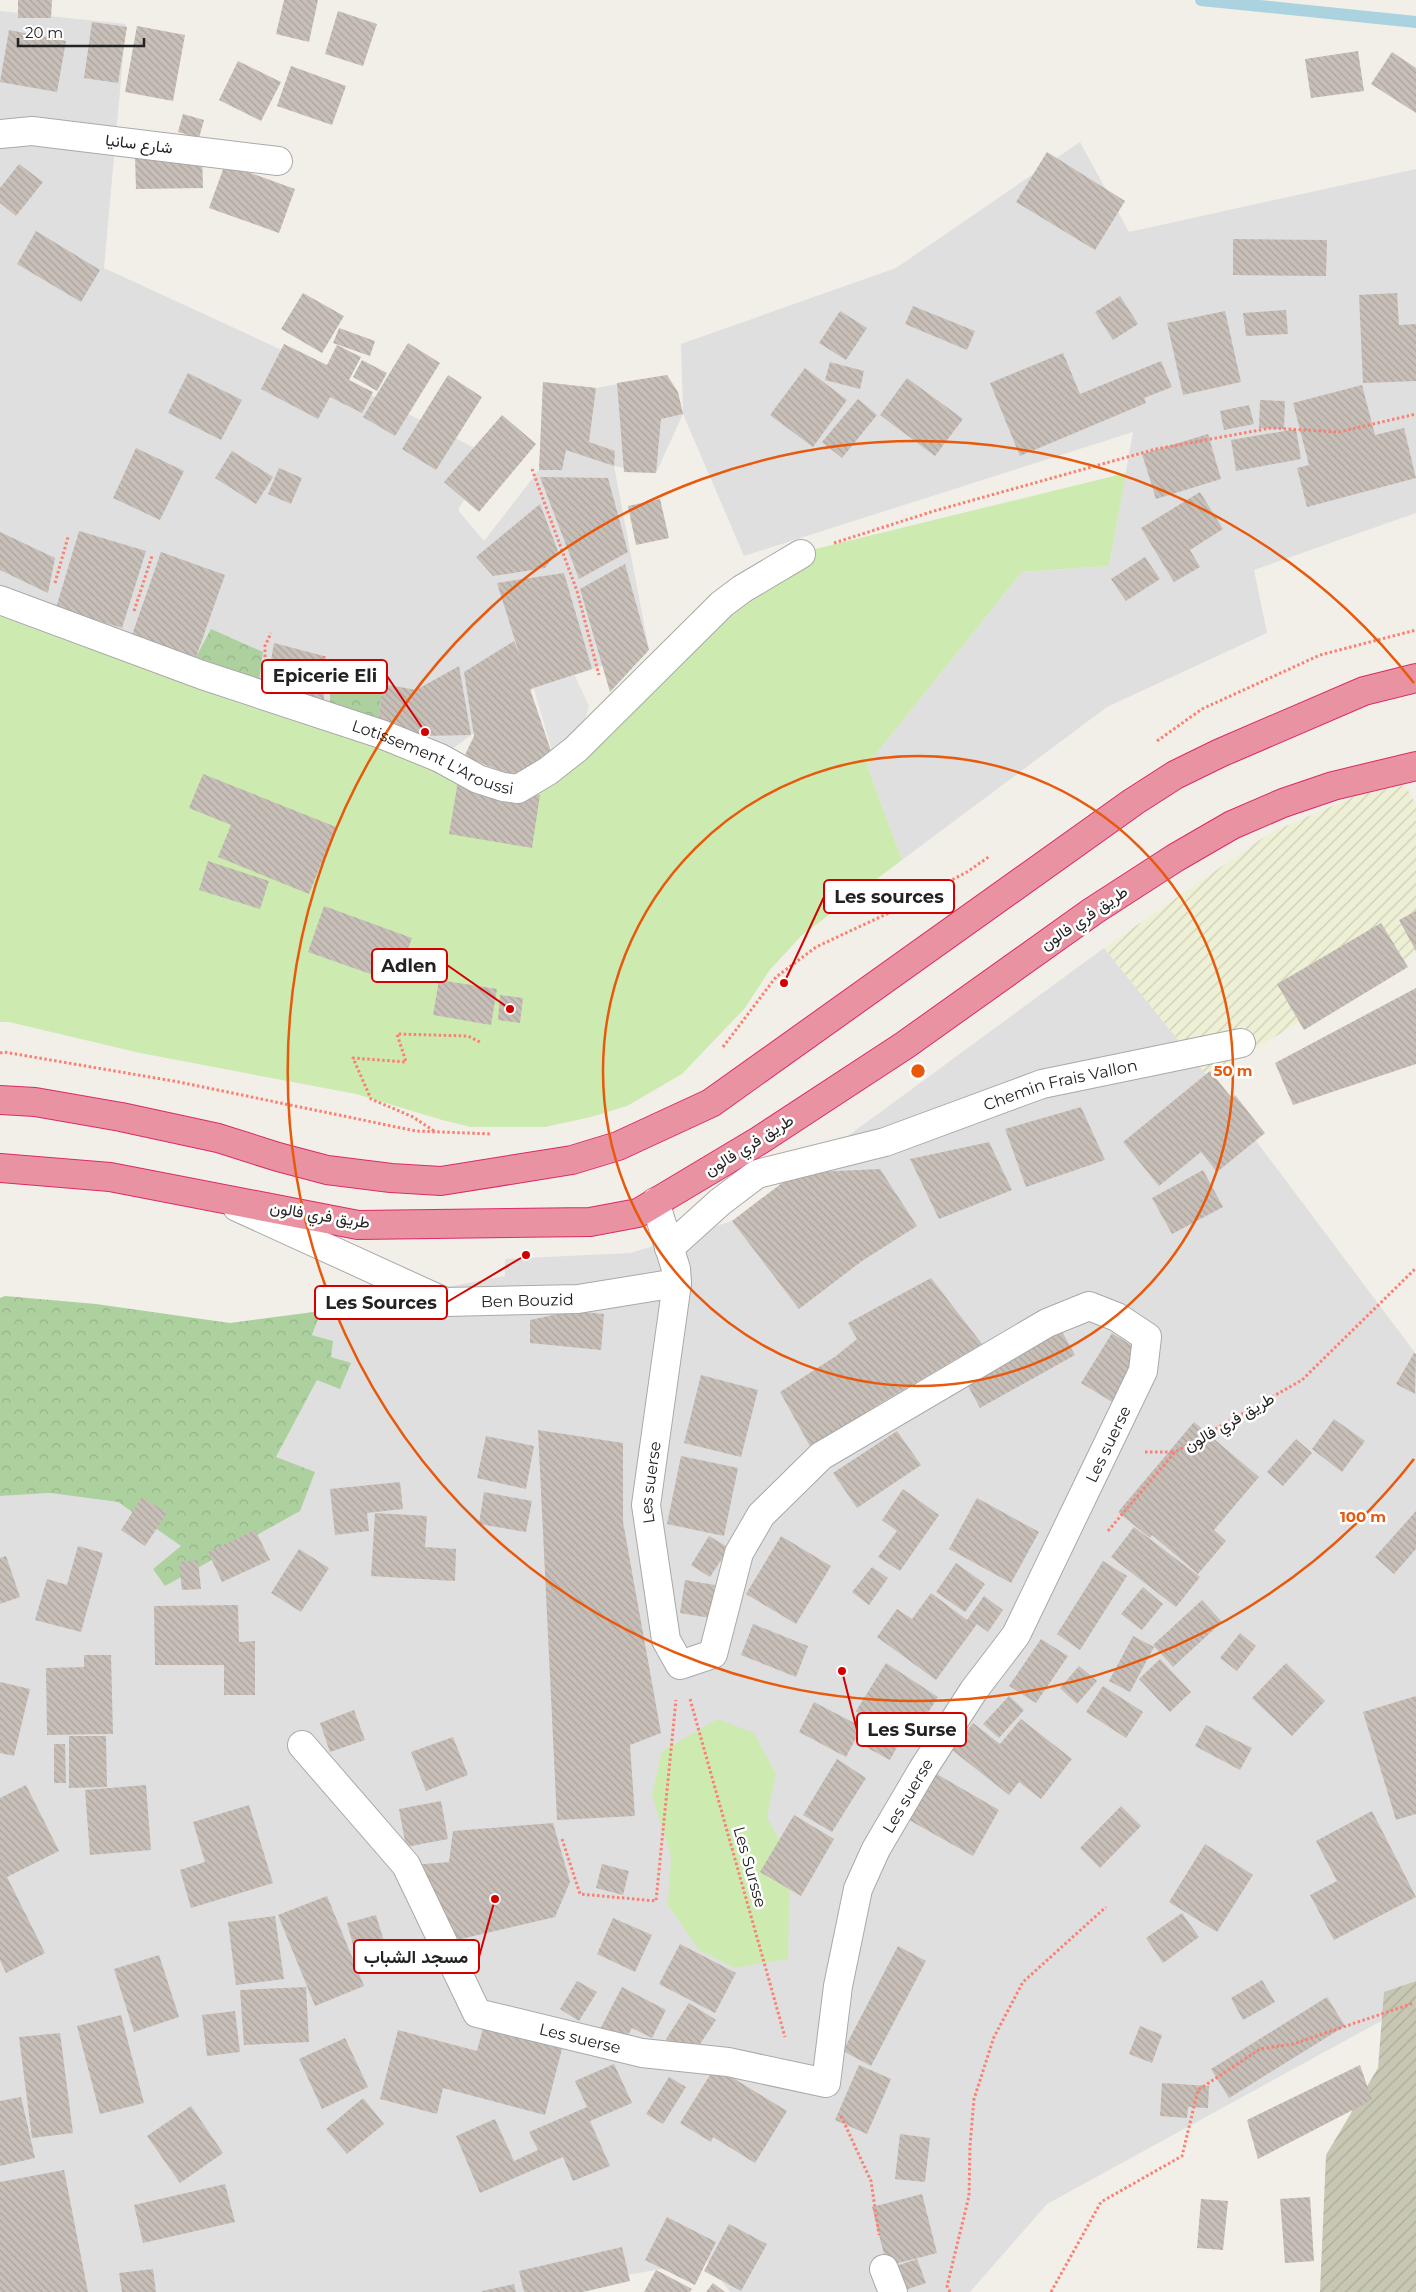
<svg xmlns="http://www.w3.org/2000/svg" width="1416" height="2292" font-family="Montserrat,Vazirmatn,sans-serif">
  <defs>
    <pattern id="construction-furrows" width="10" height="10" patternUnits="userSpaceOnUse" patternTransform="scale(1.25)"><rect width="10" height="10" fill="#c7c7b4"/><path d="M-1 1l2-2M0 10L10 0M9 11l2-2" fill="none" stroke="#abab9a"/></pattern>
    <pattern id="farmland-furrows" width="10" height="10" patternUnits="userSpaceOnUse" patternTransform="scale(1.25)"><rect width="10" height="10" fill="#eef0d5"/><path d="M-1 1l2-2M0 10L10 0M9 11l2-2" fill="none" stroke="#ccceb7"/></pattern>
    <pattern id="forest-crowns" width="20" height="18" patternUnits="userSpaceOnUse" patternTransform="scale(1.25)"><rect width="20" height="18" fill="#add19e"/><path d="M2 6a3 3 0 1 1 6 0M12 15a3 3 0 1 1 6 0" fill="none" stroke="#95b388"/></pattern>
    <pattern id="building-back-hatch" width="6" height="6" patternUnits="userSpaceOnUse" patternTransform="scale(1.25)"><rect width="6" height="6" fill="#c7bfb8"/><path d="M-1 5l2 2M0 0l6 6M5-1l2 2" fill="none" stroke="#aba49e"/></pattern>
  </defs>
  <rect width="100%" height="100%" fill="#f2efe9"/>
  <path fill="#e0dfdf" d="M0 11 126 24 104 268 297 357 490 456 458 510 484 541 539 470 543 382 596 388 667 375 683 412 681 344 896 268 1080 142 1129 232 1416 169V513L1254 570 1267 633 1107 707 902 860 867 765 1022 572 1109 566 1133 432 744 556 683 414 656 473 614 466 649 650 534 689 440 758 0 600Z
    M1104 948 1208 1077 1416 1354V1985L1414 2003 1047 2204 970 2292H730L707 2261 530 2292H0V1496L50 1493 118 1502 182 1546 165 1586 276 1457 317 1380 351 1364 330 1357 332 1341 312 1335 321 1311 505 1276V1259L631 1253 732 1221Z"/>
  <path fill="url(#construction-furrows)" d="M1416 1981V2292H1320L1326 2155 1378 2068 1384 1992Z"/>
  <path fill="url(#farmland-furrows)" d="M1405 785 1416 805V952L1208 1077 1104 948 1270 833 1353 797Z"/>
  <path fill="#cdebb0" d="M1126 473 1109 566 1022 572 867 765 902 860 801 936 769 971 745 1008 682 1074 627 1106 591 1117 545 1127H471L442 1120 356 1094 140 1053 9 1022H0V600L520 787 639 685 807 551Z
    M718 1719 754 1733 776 1774 767 1817 790 1859 788 1959 735 1968 699 1950 668 1905 671 1857 652 1795 662 1751Z"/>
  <path fill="url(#forest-crowns)" d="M211 629 263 652 259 680 196 657Z
    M330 669 383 684 378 721 330 706Z
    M5 1296 96 1304 230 1323 321 1311 312 1335 333 1341 331 1357 351 1363 340 1389 317 1380 276 1457 315 1472 300 1511 165 1586 153 1569 181 1546 118 1502 50 1493 0 1496V1298Z"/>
  <path fill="#e2e2e2" d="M574 674 589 706 576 749 556 765 534 689Z"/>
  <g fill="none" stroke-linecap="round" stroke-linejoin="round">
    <path stroke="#aad3df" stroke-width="12" d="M1201 0 1416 22"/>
  </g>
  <path fill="url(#building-back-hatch)" d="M18 0H52L51 18H18Z
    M284 0H318L309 42 276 34Z
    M338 11 377 24 363 66 325 54Z
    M92 22 127 27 118 83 84 78Z
    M137 26 185 35 173 101 125 92Z
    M9 30 66 41 57 92 0 82Z
    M1358 51 1364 91 1311 98 1305 59Z
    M1392 52 1416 68V113L1371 84Z
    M238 61 281 82 261 121 219 100Z
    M291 66 346 86 332 125 277 106Z
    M183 114 204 120 199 138 178 132Z
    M1047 152 1125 201 1095 250 1016 202Z
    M202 153 203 188 136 189 135 155Z
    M19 164 43 182 16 216 0 203V188Z
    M225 164 295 189 279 233 209 208Z
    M36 231 100 270 81 302 17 264Z
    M1233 239 1327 240 1326 276 1233 275Z
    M303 293 344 316 322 353 281 329Z
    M1397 293 1399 325 1416 324V381L1363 383 1359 295Z
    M1120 296 1138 324 1113 340 1095 312Z
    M913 306 975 331 967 350 905 324Z
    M1286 310 1288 334 1246 336 1243 313Z
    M840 311 867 328 846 360 819 343Z
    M1225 311 1241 382 1183 395 1167 323Z
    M339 328 375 341 370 356 333 343Z
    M408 343 440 363 395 436 363 417Z
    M284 344 327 365 337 345 361 357 349 380 373 392 362 413 330 397 318 419 261 389Z
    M1063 353 1080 394 1161 361 1172 387 1144 398 1146 403 1020 456 990 383Z
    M362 360 387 373 377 391 353 377Z
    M830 362 864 371 860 389 825 380Z
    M805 368 847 400 813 447 770 415Z
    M188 373 242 400 221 440 168 413Z
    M448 375 482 397 436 470 402 449Z
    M667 375 678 392 683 414 661 419 656 473 624 472 617 383Z
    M907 378 963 419 935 456 880 415Z
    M543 382 596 388 589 442 615 451 614 466 566 450 562 470H539Z
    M1362 385 1375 435 1404 428 1416 478 1307 507 1297 468 1309 465 1293 403Z
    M858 399 877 415 842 458 822 442Z
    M1260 400 1285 401 1284 429 1259 428Z
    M1249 405 1254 424 1224 430 1220 411Z
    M502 415 536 444 479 512 444 482Z
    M1296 429 1301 459 1236 471 1231 440Z
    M1208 434 1221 479 1156 499 1142 454Z
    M136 448 184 471 160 520 113 498Z
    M232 451 273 477 256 504 215 478Z
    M279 468 302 478 291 504 268 494Z
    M540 477 608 478 628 552 579 579Z
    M1200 492 1223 529 1190 550 1200 567 1174 582 1141 528Z
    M660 499 669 538 636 545 628 506Z
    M540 504 558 551 545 568 493 576 476 557Z
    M79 531 146 551 122 628 56 608Z
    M0 532 55 558 48 593 0 570Z
    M161 552 225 575 196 657 132 635Z
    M1145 557 1160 579 1126 601 1111 579Z
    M625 564 649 650 610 692 580 589Z
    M564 573 592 669 530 689 551 751 515 776 464 757 474 736 464 672 514 641 520 656 497 583Z
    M274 643 324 656V701L267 684Z
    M459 666 471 735 422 736 378 721 383 684 416 690Z
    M203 774 336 827 309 894 218 857 231 825 189 808Z
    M458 781 540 795 532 848 449 834Z
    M208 861 269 881 260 909 199 890Z
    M324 906 412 938 396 983 308 952Z
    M1416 911V951L1399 920Z
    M1381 923 1408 967 1304 1030 1277 984Z
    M439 980 497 989 491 1025 433 1015Z
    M1416 988V1064L1293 1105 1275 1063Z
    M500 995 523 998 520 1023 498 1020Z
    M1210 1071 1232 1098 1235 1095 1265 1133 1217 1172 1201 1152 1159 1186 1123 1142Z
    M1081 1107 1105 1160 1026 1187 1005 1129Z
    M989 1142 1012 1190 939 1219 910 1159Z
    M880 1169 917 1226 862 1261 799 1309 732 1221 795 1173Z
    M1203 1170 1223 1207 1172 1234 1152 1198Z
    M931 1278 982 1344 879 1404 811 1448 780 1392 836 1356 857 1339 848 1323Z
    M1050 1310 1075 1355 980 1408 956 1364Z
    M572 1311 604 1314 601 1350 530 1343V1320Z
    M1112 1333 1153 1359 1122 1408 1081 1383Z
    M1414 1353 1416 1354 1415 1394 1396 1384Z
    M701 1375 758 1390 741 1457 684 1443Z
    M1334 1419 1365 1441 1342 1472 1312 1449Z
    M1194 1422 1259 1477 1214 1530 1226 1541 1198 1574 1152 1535 1150 1538 1118 1512Z
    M538 1430 623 1443V1522L661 1733 630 1745 635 1816 557 1820Z
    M897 1431 921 1465 857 1508 833 1473Z
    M486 1436 534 1446 526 1489 477 1478Z
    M1296 1439 1312 1453 1283 1486 1267 1472Z
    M681 1456 738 1468 724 1536 667 1524Z
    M400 1482 403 1509 367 1513 369 1531 335 1535 330 1489Z
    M903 1489 939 1515 900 1571 878 1557 897 1531 882 1520Z
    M484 1492 532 1501 526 1532 479 1524Z
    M142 1497 167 1513 145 1546 121 1530Z
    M977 1498 1039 1532 1011 1583 949 1549Z
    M1416 1511V1549L1394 1574 1375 1557Z
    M375 1513 427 1516 425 1547 456 1549 455 1581 371 1576Z
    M1134 1527 1200 1577 1176 1607 1111 1557Z
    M255 1530 270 1560 222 1582 208 1552Z
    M709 1536 729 1548 710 1577 691 1565Z
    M781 1536 831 1566 796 1624 746 1594Z
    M78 1546 103 1553 81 1632 35 1620 47 1579 67 1585Z
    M299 1549 329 1568 301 1612 271 1593Z
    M6 1556 20 1597 0 1604V1558Z
    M198 1560 201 1589 182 1590 179 1562Z
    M1103 1561 1127 1576 1080 1650 1057 1634Z
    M956 1563 985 1584 965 1612 936 1592Z
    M872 1567 888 1578 869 1605 852 1592Z
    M685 1580 715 1585 710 1618 680 1613Z
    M1143 1587 1163 1604 1142 1630 1121 1614Z
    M931 1593 967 1620 984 1596 1003 1610 988 1632 977 1624 936 1680 877 1637 897 1609 912 1619Z
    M1202 1600 1222 1622 1173 1667 1153 1645Z
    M238 1605 239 1642 255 1641V1695H224V1665H155L154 1606Z
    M753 1624 808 1646 796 1677 741 1655Z
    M1240 1633 1256 1646 1237 1671 1220 1658Z
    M1133 1636 1154 1647 1130 1692 1109 1681Z
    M1041 1639 1068 1656 1036 1703 1009 1686Z
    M84 1655H111L113 1734 47 1735 46 1668 84 1667Z
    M1160 1659 1191 1692 1170 1712 1139 1679Z
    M886 1663 938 1697 908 1744 856 1711Z
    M1286 1663 1325 1701 1292 1736 1252 1698Z
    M1079 1666 1097 1681 1077 1704 1060 1688Z
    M0 1682 30 1689 14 1756 0 1753Z
    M1103 1686 1143 1712 1126 1738 1086 1712Z
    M1009 1696 1024 1710 999 1738 983 1724Z
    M1416 1696V1814L1396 1820 1363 1712Z
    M814 1702 862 1727 846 1757 799 1732Z
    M354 1710 365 1740 330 1752 320 1723Z
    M1021 1719 1072 1759 1041 1799 1019 1782 1009 1795 952 1750 973 1723 1000 1744Z
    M1206 1725 1252 1748 1240 1770 1195 1746Z
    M871 1733 897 1747 890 1760 864 1746Z
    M69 1736H106L107 1787 69 1788Z
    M453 1737 468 1775 426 1791 411 1752Z
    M54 1744H65L66 1783H54Z
    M837 1759 866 1778 832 1832 803 1815Z
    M935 1773 999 1810 973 1856 909 1820Z
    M26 1785 59 1851 7 1877 45 1953 6 1973 0 1960V1798Z
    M146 1785 151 1850 90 1855 85 1790Z
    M441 1801 448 1839 406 1847 399 1809Z
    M249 1805 273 1883 191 1908 180 1870 205 1862 193 1822Z
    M1121 1806 1141 1826 1100 1868 1080 1848Z
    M1372 1811 1416 1897 1334 1940 1310 1895 1337 1881 1316 1841Z
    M794 1815 834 1839 801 1896 760 1872Z
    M553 1823 570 1882 555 1917 448 1942 412 1865 449 1862 453 1831Z
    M1205 1844 1253 1875 1217 1932 1169 1902Z
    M602 1864 629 1871 623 1895 596 1888Z
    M327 1896 364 1986 315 2006 278 1915Z
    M1182 1913 1199 1937 1163 1963 1146 1938Z
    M376 1915 386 1948 356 1956 347 1923Z
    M275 1916 284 1979 236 1985 228 1922Z
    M613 1918 652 1935 635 1972 597 1954Z
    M680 1944 736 1973 715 2013 659 1984Z
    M898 1946 926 1961 871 2066 843 2051Z
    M159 1955 179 2017 134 2032 114 1969Z
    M1262 1980 1275 2002 1243 2020 1231 1998Z
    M577 1981 597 1992 579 2021 560 2009Z
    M306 1987 309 2042 244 2045 240 1990Z
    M622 1987 666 2010 652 2038 632 2028 621 2048 597 2035Z
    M1327 1997 1345 2026 1229 2098 1211 2069Z
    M689 2003 716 2020 692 2056 666 2039Z
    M235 2011 240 2052 207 2056 202 2015Z
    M121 2015 144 2103 100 2114 77 2026Z
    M485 2020 564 2041 545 2115 443 2088 437 2114 380 2099 398 2030 477 2051Z
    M1140 2026 1162 2035 1152 2063 1129 2054Z
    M60 2033 73 2133 32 2138 19 2037Z
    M345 2038 368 2087 322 2109 299 2059Z
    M614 2064 632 2103 590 2121 610 2166 573 2181 563 2157 480 2193 456 2136 495 2119 514 2161 538 2150 529 2132 587 2107 575 2081Z
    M859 2065 891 2079 867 2134 835 2120Z
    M1360 2065 1372 2100 1258 2159 1247 2120Z
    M715 2067 787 2111 755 2163 713 2137 711 2142 680 2123Z
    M669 2077 686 2087 663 2124 646 2114Z
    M1162 2083 1209 2086 1208 2108 1188 2107 1187 2118 1160 2116Z
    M21 2097 35 2158 0 2166V2101Z
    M363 2098 384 2124 347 2154 326 2129Z
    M191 2106 223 2153 180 2183 147 2136Z
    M900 2134 930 2138 925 2182 895 2179Z
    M64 2170 88 2292H0V2182Z
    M225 2184 235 2222 143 2243 134 2205Z
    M922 2194 937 2253 887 2266 872 2207Z
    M1310 2197 1314 2261 1285 2263 1280 2199Z
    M1201 2199 1228 2201 1223 2250 1197 2248Z
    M667 2217 716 2242 695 2285 645 2260Z
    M729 2224 767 2244 741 2291 704 2271Z
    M622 2247 630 2281 583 2292H524L519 2271Z
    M917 2259 926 2283 899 2292 890 2268Z
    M153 2269 156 2292H122L119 2273Z
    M656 2270 692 2289 690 2292H644Z
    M713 2283 725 2292H706Z
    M514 2284 516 2292H482V2291Z"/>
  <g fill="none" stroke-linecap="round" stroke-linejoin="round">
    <defs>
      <g id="minor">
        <path d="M0 134 32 131 278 161"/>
        <path id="s1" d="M0 600 202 675 381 734 440 758 478 779 503 787 518 789 548 771 576 749 722 604 742 589 801 554"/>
        <path id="s2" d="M237 1207 445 1302 578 1299 677 1283"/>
        <path id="s3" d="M669 1248 720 1202 757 1174 885 1142 1042 1084 1241 1043"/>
        <path id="s4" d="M302 1745 406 1865 477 2013 642 2053 728 2062 826 2083 838 1986 858 1889 876 1849 923 1769 974 1690 1016 1635 1143 1371 1147 1337 1117 1317 1089 1306 1047 1323 821 1456 761 1515 739 1553 713 1654 680 1665 666 1640 646 1505 677 1283 676 1269 655 1202"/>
        <path d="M884 2269 893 2292"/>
      </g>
      <path id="highway" d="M0 1100 35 1102 121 1117 218 1138 278 1157 327 1170 391 1178 441 1181 572 1160 618 1146 711 1103 1133 802 1175 775 1220 753 1364 691 1416 678
        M0 1168 110 1177 358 1225 590 1222 638 1213 760 1140 905 1045 1093 911 1175 858 1232 825 1283 803 1333 786 1416 766"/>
    </defs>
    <use href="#minor" stroke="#a9a9a9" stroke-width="30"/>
    <use href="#highway" stroke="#dc2a67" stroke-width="30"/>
    <path stroke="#fa8072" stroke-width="3" stroke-dasharray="2.5 2.5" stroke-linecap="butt" d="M532 469 577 591 599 675
      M834 543 934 511 1156 449 1271 428 1339 432 1416 414
      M55 583 68 537
      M134 611 152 556
      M324 656V678
      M265 657V646L271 633
      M1157 741 1202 709 1320 655 1416 630
      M723 1047 776 977 816 947 893 911 967 872 990 856
      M0 1053 4 1052 179 1082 416 1131 492 1134
      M434 1131 413 1117 371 1099 353 1058 406 1062 397 1034 468 1036 480 1042
      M1145 1452H1174
      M1108 1531 1175 1452 1302 1380 1416 1268
      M690 1699 785 2037
      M562 1839 580 1894 656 1901 676 1700
      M841 2116 871 2181 879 2235
      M950 2292 947 2286 969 2196 970 2146 974 2099 994 2037 1023 1982 1106 1907
      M1051 2292 1101 2202 1182 2156 1198 2090 1260 2049 1293 2044 1414 2003"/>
    <use href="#minor" stroke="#fff" stroke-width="28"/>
    <use href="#highway" stroke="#e892a2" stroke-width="28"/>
  </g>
  <g fill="none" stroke="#e8590c" stroke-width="2.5">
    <circle cx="918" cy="1071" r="315"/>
    <path d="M1414 1459A630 630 0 1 1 1414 683"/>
  </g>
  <g text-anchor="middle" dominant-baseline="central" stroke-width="5" stroke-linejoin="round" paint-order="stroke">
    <g font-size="16" fill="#222" stroke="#fff">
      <text transform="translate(139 144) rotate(7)">شارع سانيا</text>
      <text stroke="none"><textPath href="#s1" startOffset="461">Lotissement L'Aroussi</textPath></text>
      <text transform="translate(1084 918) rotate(-34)">طريق فري فالون</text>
      <text stroke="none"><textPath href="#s3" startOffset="432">Chemin Frais Vallon</textPath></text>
      <text transform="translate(749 1145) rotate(-32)">طريق فري فالون</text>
      <text transform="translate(320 1215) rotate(9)">طريق فري فالون</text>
      <text stroke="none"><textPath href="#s2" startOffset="311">Ben Bouzid</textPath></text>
      <text transform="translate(1229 1422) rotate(-30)">طريق فري فالون</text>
      <text stroke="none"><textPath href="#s4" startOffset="1388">Les suerse</textPath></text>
      <text stroke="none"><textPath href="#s4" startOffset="2332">Les suerse</textPath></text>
      <text stroke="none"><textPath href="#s4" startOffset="982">Les suerse</textPath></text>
      <text transform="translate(750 1867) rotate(74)">Les Sursse</text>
      <text stroke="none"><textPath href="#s4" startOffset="429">Les suerse</textPath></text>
    </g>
  </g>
  <circle cx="918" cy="1071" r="8" fill="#e8590c" stroke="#fff" stroke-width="2.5"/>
  <g font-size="15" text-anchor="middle" font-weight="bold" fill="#e8590c" stroke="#fff" stroke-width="5" stroke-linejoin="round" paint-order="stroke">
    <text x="1233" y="1076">50 m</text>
    <text x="1363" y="1522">100 m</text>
  </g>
  <path fill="none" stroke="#d40000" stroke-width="2" d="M425 732L387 676M784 983L824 897M510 1009L447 965M526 1255L447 1302M842 1671L857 1730M495 1899L479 1957"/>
  <g fill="#d40000" stroke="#fff" stroke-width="2">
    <circle cx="425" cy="732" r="5"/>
    <circle cx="784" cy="983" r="5"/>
    <circle cx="510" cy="1009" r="5"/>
    <circle cx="526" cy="1255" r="5"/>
    <circle cx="842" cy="1671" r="5"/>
    <circle cx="495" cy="1899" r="5"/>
  </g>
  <g fill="#fff" stroke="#d40000" stroke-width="2">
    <rect x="262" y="660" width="125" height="33" rx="5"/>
    <rect x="824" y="880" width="130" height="33" rx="5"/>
    <rect x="372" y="949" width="75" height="33" rx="5"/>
    <rect x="315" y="1286" width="132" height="33" rx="5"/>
    <rect x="857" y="1713" width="109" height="33" rx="5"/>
    <rect x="354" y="1940" width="125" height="33" rx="5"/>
  </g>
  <g font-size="18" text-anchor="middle" font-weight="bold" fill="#222">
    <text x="325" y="682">Epicerie Eli</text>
    <text x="889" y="903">Les sources</text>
    <text x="409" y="972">Adlen</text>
    <text x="381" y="1309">Les Sources</text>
    <text x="912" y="1736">Les Surse</text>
    <text x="416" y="1963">مسجد الشباب</text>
  </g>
  <path d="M18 38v8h126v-8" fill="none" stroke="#222222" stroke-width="2.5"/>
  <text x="25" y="38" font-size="15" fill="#222222" stroke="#ffffff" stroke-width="4" paint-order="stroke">20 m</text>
</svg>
